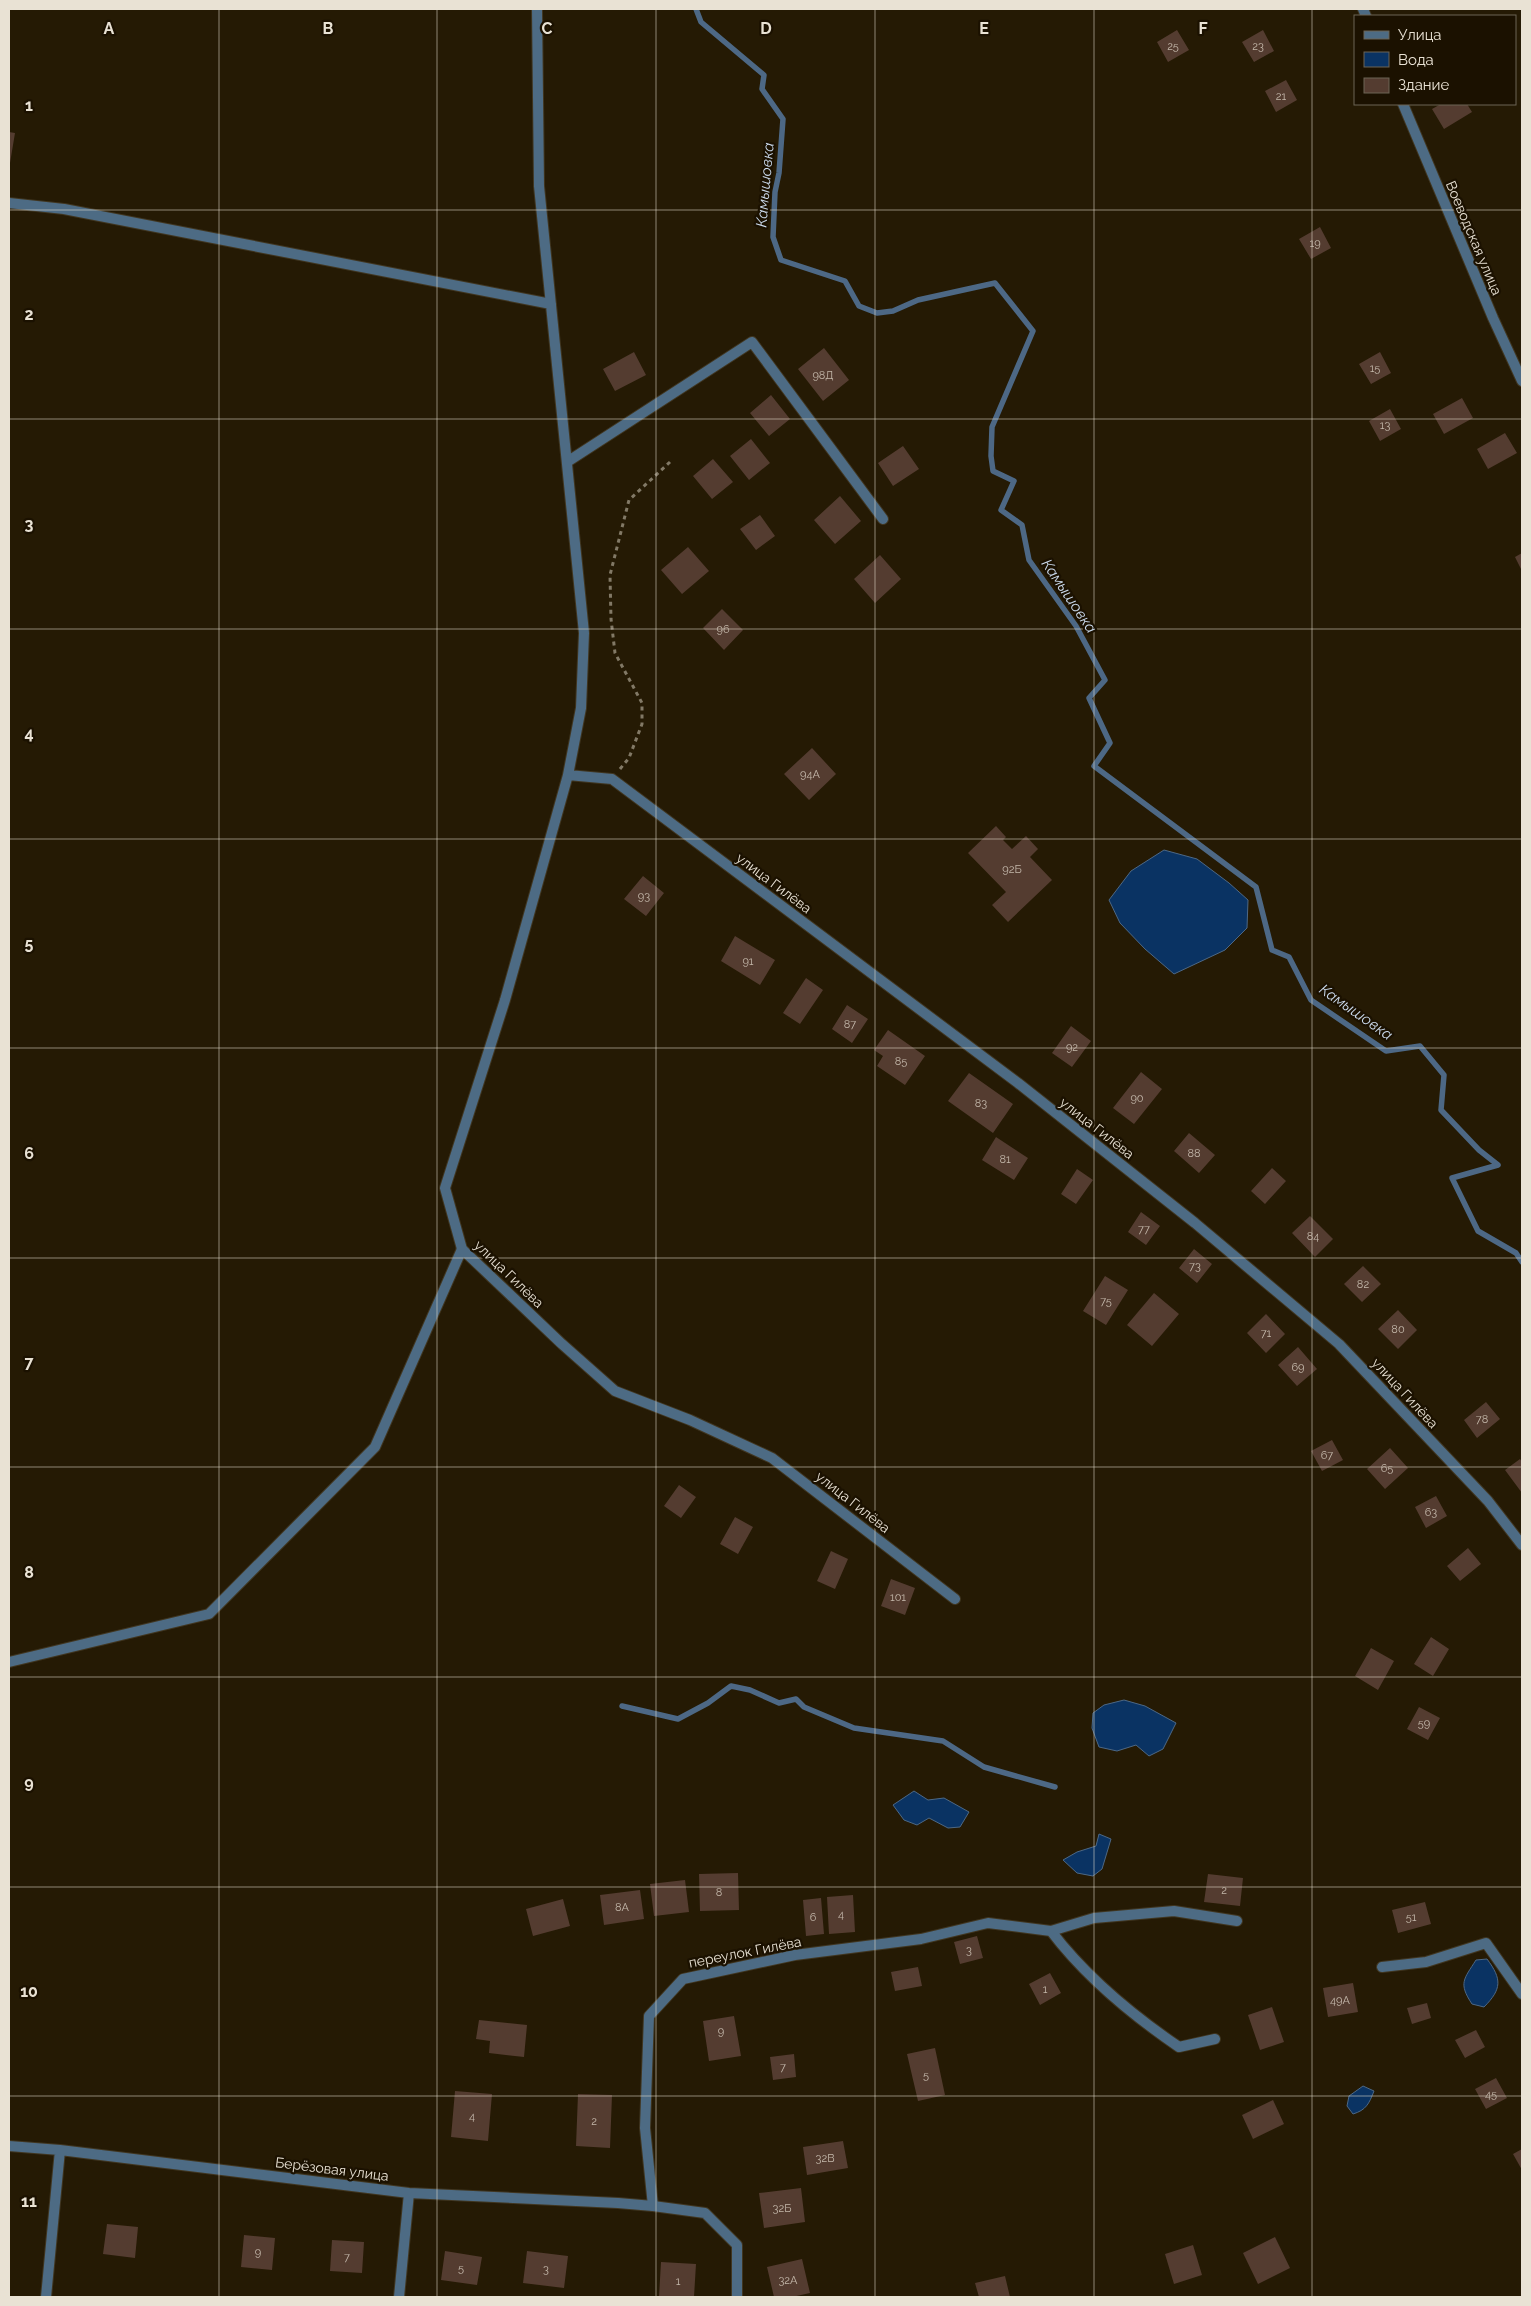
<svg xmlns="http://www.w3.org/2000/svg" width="1531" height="2306" font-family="Raleway,sans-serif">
  <rect width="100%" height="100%" fill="#251a04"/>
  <path fill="#0a3363" stroke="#4d6885" d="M1164 850 1197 859 1229 883 1248 900 1247 928 1225 950 1174 974 1145 949 1120 923 1109 900 1131 871Z
    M1124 1700 1145 1706 1176 1723 1163 1749 1149 1756 1136 1745 1117 1751 1099 1747 1092 1728 1093 1713 1104 1705Z
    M914 1791 928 1800 944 1798 969 1812 960 1827 948 1828 929 1818 917 1825 904 1820 893 1805Z
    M1099 1834 1111 1839 1102 1869 1093 1876 1077 1873 1063 1860 1077 1852 1096 1846Z
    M1487 1959C1502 1979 1502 1989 1484 2007L1472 2004C1458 1983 1464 1979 1476 1960Z
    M1363 2086 1374 2091C1369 2104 1366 2110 1353 2114L1347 2106 1349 2096Z"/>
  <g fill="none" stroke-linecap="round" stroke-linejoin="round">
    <path stroke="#4d6885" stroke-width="5.5" d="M696 9 701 22 764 75 762 89 783 119 779 173 775 192 773 237 781 260 845 281 859 306 877 313 893 311 918 300 995 283 1033 331 992 427 991 456 993 471 1014 481 1001 510 1022 525 1029 560 1076 626 1105 680 1089 698 1110 743 1094 766 1256 887 1272 950 1289 957 1311 1000 1386 1051 1420 1046 1444 1075 1441 1110 1479 1150 1498 1165 1452 1178 1478 1231 1516 1253 1522 1262
      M622 1706 678 1719 708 1703 731 1686 750 1690 779 1703 796 1699 804 1707 854 1728 943 1741 984 1767 1055 1787"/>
  </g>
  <path fill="#543c30" d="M1177 30 1189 50 1168 62 1157 42Z
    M1263 30 1274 51 1254 62 1242 42Z
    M1286 80 1297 100 1276 112 1265 91Z
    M1441 104H1467L1472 112 1444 129 1432 109Z
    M9 132 15 133 10 163H9Z
    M1320 227 1331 248 1311 259 1299 239Z
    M824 348 849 380 823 401 798 369Z
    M634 352 646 375 615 391 603 369Z
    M1380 352 1391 373 1371 384 1359 364Z
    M771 395 790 419 769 436 750 413Z
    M1462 398 1473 418 1444 434 1433 414Z
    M1390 409 1401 429 1380 441 1369 421Z
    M1505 433 1517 453 1488 469 1477 449Z
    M751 439 770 463 749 480 730 456Z
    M903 446 919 469 893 486 878 463Z
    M713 459 733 482 712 499 693 476Z
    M840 496 861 521 835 544 814 520Z
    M760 515 775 536 756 550 740 529Z
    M688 547 709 571 682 594 661 570Z
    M1522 553V571L1515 557Z
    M880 555 901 579 875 603 854 579Z
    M722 609 743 630 724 650 703 628Z
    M812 748 836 774 809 800 784 774Z
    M996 826 1006 837 1003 840 1012 849 1026 836 1038 849 1030 857 1052 880 1008 922 992 905 1006 892 968 853Z
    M643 876 664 893 646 916 624 899Z
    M735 936 775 960 760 985 721 961Z
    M806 978 823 990 800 1024 783 1013Z
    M847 1005 868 1019 852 1043 832 1029Z
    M1071 1026 1091 1041 1072 1067 1052 1053Z
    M888 1030 925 1056 905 1085 877 1066 883 1056 874 1050Z
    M1141 1072 1162 1089 1134 1124 1113 1108Z
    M969 1073 1013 1104 993 1133 948 1101Z
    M1189 1133 1215 1155 1199 1173 1174 1151Z
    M996 1137 1028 1158 1014 1180 982 1160Z
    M1272 1168 1286 1181 1265 1204 1251 1191Z
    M1077 1169 1093 1180 1076 1204 1061 1194Z
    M1141 1212 1160 1226 1146 1245 1128 1232Z
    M1310 1216 1333 1239 1315 1257 1292 1233Z
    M1194 1249 1212 1264 1197 1283 1179 1268Z
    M1363 1266 1381 1284 1362 1302 1344 1284Z
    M1105 1276 1128 1290 1106 1325 1083 1311Z
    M1154 1293 1179 1314 1152 1346 1127 1325Z
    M1398 1310 1417 1330 1398 1349 1378 1329Z
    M1266 1314 1285 1334 1266 1353 1247 1333Z
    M1298 1347 1317 1369 1297 1386 1278 1365Z
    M1486 1402 1500 1419 1477 1438 1464 1420Z
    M1332 1440 1343 1460 1322 1471 1311 1451Z
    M1390 1448 1408 1468 1385 1489 1367 1469Z
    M1520 1459 1522 1462V1493L1505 1470Z
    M679 1485 696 1497 681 1518 664 1506Z
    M1436 1496 1447 1516 1426 1528 1415 1507Z
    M735 1517 753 1527 738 1554 720 1544Z
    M1468 1548 1481 1564 1460 1581 1447 1566Z
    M831 1551 848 1559 835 1589 817 1581Z
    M891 1579 915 1588 905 1615 881 1606Z
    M1431 1637 1449 1649 1433 1676 1414 1664Z
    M1371 1648 1394 1661 1378 1690 1355 1676Z
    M1419 1707 1440 1718 1428 1740 1407 1729Z
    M738 1873 739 1910 700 1911 699 1874Z
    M1208 1874 1243 1878 1240 1906 1204 1902Z
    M685 1880 689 1912 654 1916 650 1884Z
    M640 1890 644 1919 604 1925 600 1895Z
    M853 1895 855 1932 829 1934 827 1897Z
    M821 1898 824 1934 806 1936 803 1900Z
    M563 1899 570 1926 533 1936 526 1909Z
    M1425 1902 1431 1924 1398 1933 1392 1910Z
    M977 1936 983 1958 960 1964 954 1942Z
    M918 1967 922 1986 895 1991 891 1972Z
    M1050 1973 1061 1993 1040 2005 1029 1984Z
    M1353 1983 1358 2012 1328 2017 1323 1988Z
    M1427 2003 1431 2018 1412 2024 1407 2008Z
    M1272 2007 1284 2042 1260 2050 1248 2015Z
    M734 2016 741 2056 709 2061 703 2021Z
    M479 2020 527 2025 524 2057 489 2053 490 2041 476 2039Z
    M1476 2030 1485 2047 1465 2058 1455 2040Z
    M935 2048 945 2095 918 2101 907 2054Z
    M794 2054 796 2077 773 2080 770 2057Z
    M1496 2078 1507 2098 1486 2109 1475 2089Z
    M455 2091 492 2094 488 2141 451 2137Z
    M578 2094 612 2095 610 2148 576 2146Z
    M1273 2100 1284 2124 1253 2139 1242 2115Z
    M843 2141 848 2168 807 2175 803 2147Z
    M1522 2149V2170L1513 2154Z
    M801 2188 805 2222 764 2228 759 2193Z
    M107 2224 138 2227 135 2258 103 2254Z
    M244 2235 275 2238 272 2270 241 2267Z
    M1275 2237 1290 2268 1258 2284 1243 2253Z
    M332 2240 364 2242 362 2273 330 2271Z
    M1193 2245 1202 2275 1174 2284 1165 2254Z
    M445 2251 482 2257 477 2285 441 2280Z
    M527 2251 568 2256 564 2288 523 2283Z
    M802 2259 810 2293 792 2297H774L767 2267Z
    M661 2262 696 2264 694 2297H659Z
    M1005 2276 1010 2297H979L975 2283Z"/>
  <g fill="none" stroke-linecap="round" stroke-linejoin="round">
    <defs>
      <path id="service" d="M567 462 752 342 883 519
        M9 1662 209 1614 375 1447 462 1249
        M1382 1967 1426 1962 1486 1943 1522 1994
        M653 2206 705 2213 737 2245V2297"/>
      <path id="minor" d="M537 9 539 186 584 633 581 708 568 775
        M1363 9 1366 16
        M1403 104 1493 318 1522 381
        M9 203 64 209 551 304
        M955 1599 772 1458 690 1420 615 1391 562 1344 462 1249 445 1188 505 1000 568 775 612 779 1018 1083 1195 1223 1339 1344 1488 1501 1522 1545
        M1051 1931 1094 1918 1174 1911 1237 1921
        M9 2146 60 2150 409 2193 618 2203 653 2206 645 2128 649 2016 683 1979 795 1955 921 1939 988 1923 1051 1931C1086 1977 1132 2015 1179 2047L1215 2039
        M46 2297 60 2150
        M399 2297 409 2193"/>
    </defs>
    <use href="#service" stroke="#403621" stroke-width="12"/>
    <use href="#minor" stroke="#403621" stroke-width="12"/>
    <path stroke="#827966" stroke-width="3" stroke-dasharray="4 4" stroke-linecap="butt" d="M620 769 629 758 642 724V703L615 653 611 619 610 575 629 500 670 462"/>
    <use href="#service" stroke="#4d6b84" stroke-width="10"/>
    <use href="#minor" stroke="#4d6b84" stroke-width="10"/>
  </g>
  <path fill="none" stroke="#e9e2d4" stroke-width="1" stroke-opacity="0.55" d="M219 9V2297M437 9V2297M656 9V2297M875 9V2297M1094 9V2297M1312 9V2297M9 210H1522M9 419H1522M9 629H1522M9 839H1522M9 1048H1522M9 1258H1522M9 1467H1522M9 1677H1522M9 1887H1522M9 2096H1522"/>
  <g text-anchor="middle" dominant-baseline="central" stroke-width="4.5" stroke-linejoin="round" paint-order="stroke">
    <g font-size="11" fill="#c4b8ab">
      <text x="1173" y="46">25</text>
      <text x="1258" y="46">23</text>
      <text x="1281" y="96">21</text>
      <text x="1315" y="243">19</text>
      <text x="1375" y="368">15</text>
      <text x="823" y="375">98Д</text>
      <text x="1385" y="425">13</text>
      <text x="723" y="629">96</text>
      <text x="810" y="774">94А</text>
      <text x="1012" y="869">92Б</text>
      <text x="644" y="896">93</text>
      <text x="748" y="961">91</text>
      <text x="850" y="1024">87</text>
      <text x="1072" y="1047">92</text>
      <text x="901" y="1061">85</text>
      <text x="1137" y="1098">90</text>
      <text x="981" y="1103">83</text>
      <text x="1194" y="1153">88</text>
      <text x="1005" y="1159">81</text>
      <text x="1144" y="1229">77</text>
      <text x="1313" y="1236">84</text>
      <text x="1195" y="1266">73</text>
      <text x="1363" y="1284">82</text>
      <text x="1106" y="1301">75</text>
      <text x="1398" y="1329">80</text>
      <text x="1266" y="1333">71</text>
      <text x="1298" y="1367">69</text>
      <text x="1482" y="1419">78</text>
      <text x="1327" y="1455">67</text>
      <text x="1387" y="1468">65</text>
      <text x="1431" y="1512">63</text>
      <text x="898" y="1597">101</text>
      <text x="1424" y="1723">59</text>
      <text x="1224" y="1890">2</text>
      <text x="719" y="1892">8</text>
      <text x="622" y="1907">8А</text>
      <text x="841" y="1914">4</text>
      <text x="813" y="1917">6</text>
      <text x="1411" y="1917">51</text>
      <text x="969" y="1950">3</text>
      <text x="1045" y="1989">1</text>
      <text x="1340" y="2000">49А</text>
      <text x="721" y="2031">9</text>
      <text x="783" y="2067">7</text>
      <text x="926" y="2075">5</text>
      <text x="1491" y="2094">45</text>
      <text x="472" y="2116">4</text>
      <text x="594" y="2121">2</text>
      <text x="825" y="2158">32В</text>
      <text x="782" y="2208">32Б</text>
      <text x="258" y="2252">9</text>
      <text x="347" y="2257">7</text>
      <text x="461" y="2268">5</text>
      <text x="546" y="2269">3</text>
      <text x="788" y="2280">32А</text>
      <text x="678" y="2281">1</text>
    </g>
    <g font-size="14" fill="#e9e2d4" stroke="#1b1100">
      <text transform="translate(1474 238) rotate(67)">Воеводская улица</text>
      <text transform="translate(774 883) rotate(37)">улица Гилёва</text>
      <text transform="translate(1097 1128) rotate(38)">улица Гилёва</text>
      <text transform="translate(509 1274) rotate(44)">улица Гилёва</text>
      <text transform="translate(1405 1393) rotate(47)">улица Гилёва</text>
      <text transform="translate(853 1502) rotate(38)">улица Гилёва</text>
      <text transform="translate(745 1952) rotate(-11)">переулок Гилёва</text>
      <text transform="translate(332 2169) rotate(7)">Берёзовая улица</text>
    </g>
    <g font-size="15" font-style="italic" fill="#ccdbed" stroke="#1b1100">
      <text transform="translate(765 185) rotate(-85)">Камышовка</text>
      <text transform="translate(1069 596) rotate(56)">Камышовка</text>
      <text transform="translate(1356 1012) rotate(35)">Камышовка</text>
    </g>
  </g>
  <g font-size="16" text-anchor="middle" font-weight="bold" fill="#e9e2d4" stroke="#1b1100" stroke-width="4.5" stroke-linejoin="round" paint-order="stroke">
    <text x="109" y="34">A</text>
    <text x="328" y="34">B</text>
    <text x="547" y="34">C</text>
    <text x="766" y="34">D</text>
    <text x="984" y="34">E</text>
    <text x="1203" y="34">F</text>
    <text x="29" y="111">1</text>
    <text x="29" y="320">2</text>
    <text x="29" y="530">3</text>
    <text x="29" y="739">4</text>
    <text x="29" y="949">5</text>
    <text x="29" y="1159">6</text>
    <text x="29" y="1368">7</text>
    <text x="29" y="1578">8</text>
    <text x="29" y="1788">9</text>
    <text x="29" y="1997">10</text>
    <text x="29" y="2207">11</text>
  </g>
  <rect width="1531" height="2306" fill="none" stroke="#e9e2d4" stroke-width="20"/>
  <rect x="1354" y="15" width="162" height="90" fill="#1b1100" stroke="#6d6555"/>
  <rect x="1364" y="31" width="25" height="8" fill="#4d6b84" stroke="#6d6555"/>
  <text x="1398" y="40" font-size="15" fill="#e9e2d4">Улица</text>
  <rect x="1364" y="52" width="25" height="15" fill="#0a3363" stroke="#6d6555"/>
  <text x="1398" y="65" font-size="15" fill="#e9e2d4">Вода</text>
  <rect x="1364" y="78" width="25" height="15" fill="#543c30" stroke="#6d6555"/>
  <text x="1398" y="90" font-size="15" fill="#e9e2d4">Здание</text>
</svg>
